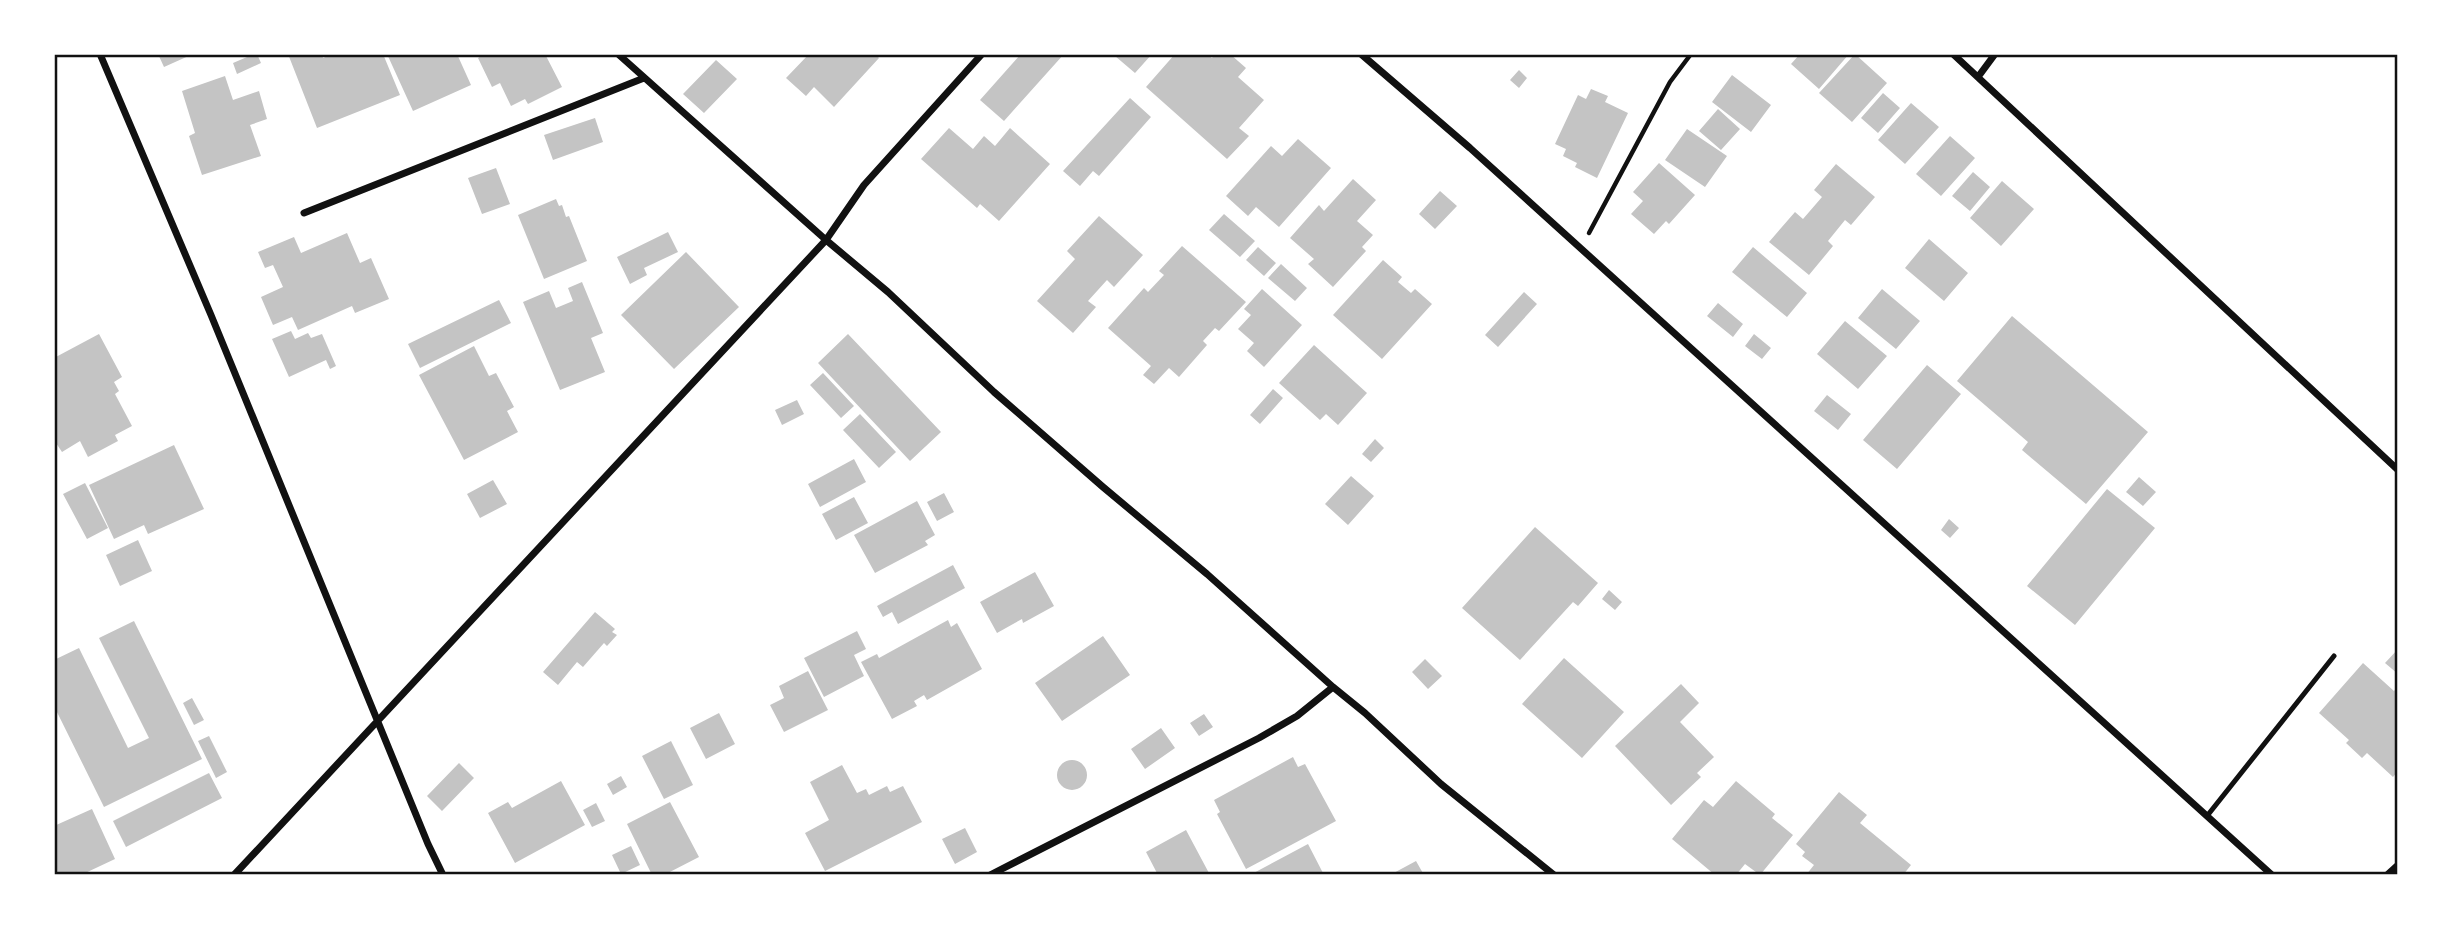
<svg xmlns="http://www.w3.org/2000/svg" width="2452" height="929" font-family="'Roboto Serif',serif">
  <rect width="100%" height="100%" fill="#fff"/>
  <path fill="#c4c4c4" d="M158 54H193L164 67Z
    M254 54H257L261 63 237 74 233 63Z
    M288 54H322L323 58 333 54H383L400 95 317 128Z
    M387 54H439L440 56 457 54 471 85 413 111Z
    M484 54H545L562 87 528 104 525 99 511 106 500 83 492 87 478 58Z
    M809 54H875L879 58 834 107 814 87 806 96 786 78Z
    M1021 54H1064L1004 121 980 100Z
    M1117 54H1152L1135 73 1115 56Z
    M1175 54H1207L1212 58 1215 54H1230L1246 68 1238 77 1264 100 1239 128 1249 136 1227 159 1146 87Z
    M1800 54H1849L1819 89 1791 64Z
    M1855 54 1887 83 1852 122 1819 93Z
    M716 60 737 79 704 113 683 94Z
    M1519 70 1527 78 1519 88 1510 80Z
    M1732 75 1771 105 1751 132 1712 102Z
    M225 76 233 100 259 91 267 119 250 125 261 156 202 175 189 136 195 133 182 91Z
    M1591 89 1608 96 1605 102 1628 113 1597 178 1575 167 1577 163 1563 156 1566 149 1555 144 1578 95 1586 99Z
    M1883 93 1900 108 1878 133 1861 118Z
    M1130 98 1151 117 1099 176 1093 171 1080 186 1063 171Z
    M1911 103 1939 127 1905 164 1878 140Z
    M1718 109 1740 129 1721 150 1699 131Z
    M595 118 603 142 553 160 544 135Z
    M949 128 973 149 984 136 995 146 1010 128 1050 164 999 221 980 204 977 208 921 159Z
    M1687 129 1727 156 1705 187 1665 160Z
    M1950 136 1975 158 1941 196 1916 174Z
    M1298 139 1331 168 1279 227 1256 207 1248 216 1226 196 1271 146 1282 156Z
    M1659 163 1695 195 1669 224 1666 221 1654 234 1631 214 1643 201 1633 192Z
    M1836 164 1875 197 1851 225 1845 220 1828 241 1833 246 1809 275 1769 242 1795 212 1803 219 1822 197 1814 190Z
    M496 168 510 204 482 214 468 178Z
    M1973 172 1990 187 1970 211 1952 196Z
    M1353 179 1376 200 1357 221 1373 235 1362 247 1366 251 1333 287 1308 264 1314 259 1290 238 1319 205 1324 211Z
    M2002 181 2034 209 2001 246 1970 218Z
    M1440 191 1457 206 1435 229 1419 214Z
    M556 199 559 206 562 205 566 217 569 216 587 261 544 279 518 215Z
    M1224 214 1255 241 1240 257 1209 230Z
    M1099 216 1143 255 1114 287 1107 280 1088 301 1096 307 1073 333 1037 301 1075 259 1067 251Z
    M668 232 678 252 644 268 647 275 630 284 617 257Z
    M347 233 360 263 371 258 389 299 355 313 352 306 298 330 292 317 273 325 261 297 283 287 273 265 265 268 258 252 294 237 301 253Z
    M1929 239 1968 273 1944 301 1905 268Z
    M1182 246 1246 302 1219 331 1215 328 1203 341 1207 345 1179 377 1169 368 1154 384 1143 375 1151 366 1108 328 1144 288 1148 292 1164 275 1159 271Z
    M1258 247 1276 263 1264 276 1246 260Z
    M1753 247 1807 293 1787 317 1732 272Z
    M686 252 739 307 674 369 621 315Z
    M1383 260 1402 277 1398 282 1411 293 1415 289 1432 304 1382 359 1333 315Z
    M1281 264 1307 288 1295 301 1268 278Z
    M582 282 603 333 591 338 605 372 560 390 523 302 549 291 556 308 573 301 568 288Z
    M1262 289 1302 325 1264 367 1247 351 1254 343 1238 329 1251 315 1244 309Z
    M1882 289 1920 321 1896 349 1858 318Z
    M1524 292 1537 304 1498 347 1485 335Z
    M499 300 511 323 420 368 408 344Z
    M1718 303 1743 324 1733 337 1707 316Z
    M2012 316 2148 432 2086 504 2022 450 2028 442 1957 381Z
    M1845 321 1887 356 1858 389 1817 354Z
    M291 331 295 339 308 333 311 338 322 334 336 366 330 369 326 360 289 377 272 339Z
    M99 334 122 377 114 382 119 391 115 394 132 426 115 435 118 441 88 457 80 441 62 452 54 440V377L57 376 54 371V358Z
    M848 334 941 432 910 461 818 363Z
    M1754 334 1771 348 1762 359 1745 346Z
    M1314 345 1367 393 1338 425 1326 414 1320 420 1279 383Z
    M474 346 489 376 496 373 514 407 507 411 518 432 464 460 419 375Z
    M1927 365 1961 394 1897 469 1863 440Z
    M823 373 854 406 841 418 810 385Z
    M1273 389 1283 398 1260 424 1250 415Z
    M1827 395 1851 414 1838 430 1814 411Z
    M797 400 804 414 782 425 775 410Z
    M860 414 896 452 879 468 843 430Z
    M1375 439 1384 448 1371 462 1362 454Z
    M174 445 204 509 148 534 144 525 114 539 89 485Z
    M854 459 866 482 820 507 808 484Z
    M1351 476 1374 496 1348 525 1325 504Z
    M2139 477 2156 492 2143 506 2126 492Z
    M493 480 507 504 480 518 467 494Z
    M85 483 108 528 87 539 63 494Z
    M2107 489 2155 528 2075 625 2027 586Z
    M944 493 954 512 937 521 927 502Z
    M854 497 868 523 836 540 822 514Z
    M917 501 935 535 925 541 928 545 875 573 854 535Z
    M1949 519 1959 528 1950 538 1941 530Z
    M1535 527 1598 583 1578 606 1573 602 1520 660 1462 608Z
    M138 540 152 571 120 586 106 555Z
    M953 565 965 588 898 624 892 612 883 617 877 606Z
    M1035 572 1054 606 1023 623 1022 619 997 633 980 602Z
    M1609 590 1622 602 1615 610 1602 599Z
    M595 612 615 629 612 632 617 635 607 646 604 643 583 667 577 662 558 685 543 672Z
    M948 620 951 627 957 623 982 669 927 700 924 695 914 701 917 706 892 719 861 662 877 654 879 658Z
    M134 621 202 759 104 807 54 706V660L79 648 128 748 149 738 99 638Z
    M857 631 866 649 854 655 864 676 824 697 804 658Z
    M1103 636 1130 675 1062 721 1035 683Z
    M2398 649V674L2385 663Z
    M1564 658 1624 712 1582 758 1522 704Z
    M1425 659 1442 676 1428 689 1412 672Z
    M2363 663 2394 691 2398 686V771L2393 777 2367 753 2362 758 2346 743 2349 740 2319 713Z
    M808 671 828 710 784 732 770 705 784 698 779 686Z
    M1681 684 1699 703 1680 722 1714 757 1697 773 1701 777 1671 805 1615 746Z
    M192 698 204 720 194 725 183 703Z
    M719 713 735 744 706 759 690 728Z
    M1204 714 1213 727 1199 736 1190 723Z
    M1161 728 1175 748 1145 769 1131 749Z
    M209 736 227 772 216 778 198 741Z
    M671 741 693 785 664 799 642 756Z
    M1293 757 1298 767 1305 764 1336 821 1246 869 1217 814 1220 812 1214 800Z
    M1057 775a15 15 0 1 1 30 0a15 15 0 1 1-30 0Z
    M459 763 474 778 442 811 427 796Z
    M842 765 857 793 866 789 869 795 887 786 890 792 903 786 922 822 825 871 805 833 829 820 810 782Z
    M209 773 222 798 126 847 113 821Z
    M621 776 627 787 613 795 607 784Z
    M561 781 585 825 515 863 488 813 508 802 512 808Z
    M1736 781 1775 814 1772 818 1793 835 1760 875 1745 864 1736 875H1715L1672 839 1704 800 1713 807Z
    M1839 792 1867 815 1860 823 1911 865 1903 875H1806L1814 865 1802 856 1805 852 1796 844Z
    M670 802 699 857 664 875H652L627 824Z
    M596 803 605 821 592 827 583 810Z
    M92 809 115 859 81 875H54V826Z
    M965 828 977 852 955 864 942 839Z
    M1186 830 1210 875H1158L1146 852Z
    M1308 844 1324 875H1250Z
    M631 846 640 865 621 874 612 855Z
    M1416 861 1424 875H1390Z"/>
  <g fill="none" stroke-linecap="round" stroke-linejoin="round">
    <path stroke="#111" stroke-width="4.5" d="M1589 233 1670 82 1691 54"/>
    <path stroke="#111" stroke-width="5" d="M2207 816 2334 656"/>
    <path stroke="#111" stroke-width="7" d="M100 54 211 315 428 844 443 875
      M618 54 826 240 888 292 994 392 1103 487 1207 574 1333 687 1365 713 1441 784 1554 875
      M1361 54 1470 148 2272 875
      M1953 54 2398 470
      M1978 77 1995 54
      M304 213 644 78
      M234 875 826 240 864 185 982 54
      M990 875 1259 738 1297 716 1333 687
      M2387 875 2398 865"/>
  </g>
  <rect width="2452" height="929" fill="none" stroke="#ffffff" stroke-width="112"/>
  <rect x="56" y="56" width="2340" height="817" fill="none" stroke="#111" stroke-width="2.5"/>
</svg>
